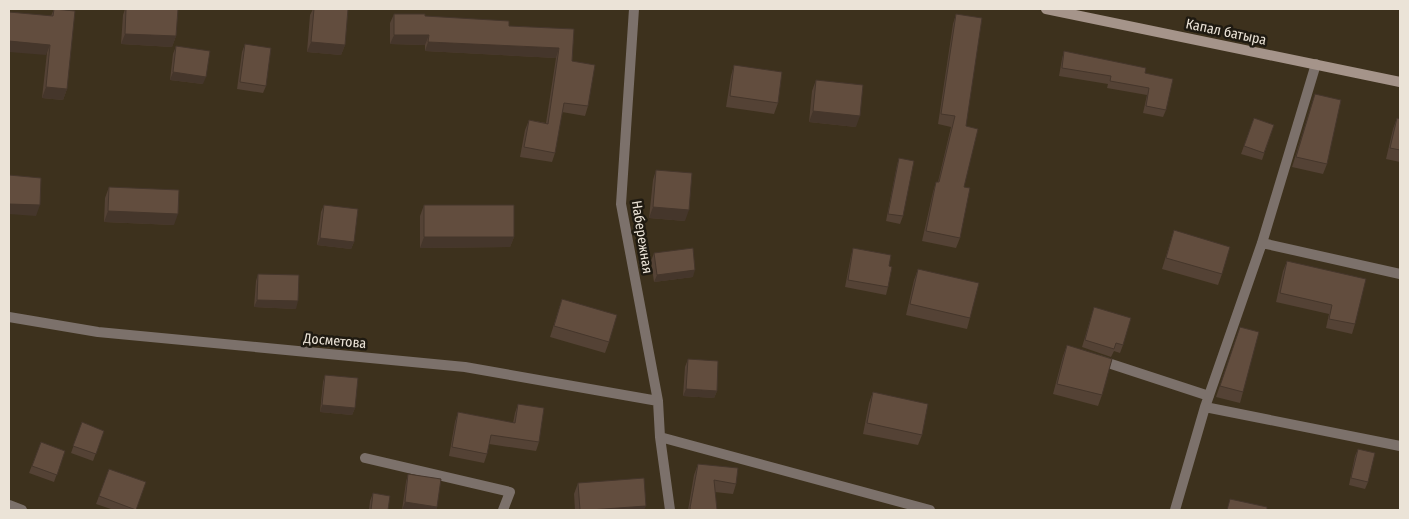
<svg xmlns="http://www.w3.org/2000/svg" width="1409" height="519" font-family="'Fira Sans Condensed',sans-serif">
  <rect width="100%" height="100%" fill="#3d311d"/>
  <g fill="none" stroke-linecap="round" stroke-linejoin="round">
    <path stroke="#7c716b" stroke-width="10" d="M634 9 621 204 658 401 660 437 670 510
      M1262 243 1400 274
      M9 317 98 332 465 367 658 401
      M1099 360 1209 396
      M1205 407 1400 446
      M660 437 930 510
      M365 458 510 492 503 510
      M9 505 22 510
      M1175 510 1205 407 1262 243 1316 64"/>
    <path stroke="#a5948a" stroke-width="10" d="M1046 9 1400 82"/>
  </g>
  <path fill="#544235" d="M54 9 67 89 63 100 42 98 51 16Z
    M125 9H178L176 36 172 47 121 44 123 15Z
    M313 9H348L345 45 341 55 307 52 310 15Z
    M394 14 425 16 509 26 574 29 572 61 588 106 585 116 562 112 555 153 552 162 520 157 525 130 529 120 546 123 556 58 425 51V45L390 44V23Z
    M956 14 966 126 964 187 960 238 956 248 922 241 933 192 936 182H938L951 127 938 124 953 24Z
    M245 44 266 86 263 93 237 89 242 52Z
    M176 46 203 84 170 80 173 54Z
    M1064 51 1145 73 1166 110 1163 117 1143 113 1147 95 1107 88 1108 84 1059 76 1062 59Z
    M734 65 778 103 774 114 726 107 731 76Z
    M816 80 856 127 809 122 812 91Z
    M1315 94 1327 164 1323 174 1292 167Z
    M1254 118 1274 125 1262 160 1241 154Z
    M1397 118 1400 119V162L1386 159 1393 129Z
    M899 158 903 216 900 224 886 221 897 165Z
    M656 170 685 221 649 218 653 180Z
    M109 187 174 225 104 222 105 198Z
    M324 205 354 242 351 249 317 245 321 212Z
    M424 205 514 237 510 247 420 248V216Z
    M1174 230 1222 274 1218 285 1162 269Z
    M853 248 889 266 888 287 886 295 845 287 851 256Z
    M654 253 693 277 654 282 651 261Z
    M1287 261 1355 324 1352 334 1326 328 1329 314 1276 302 1283 271Z
    M918 269 970 318 967 329 906 315 914 280Z
    M258 274 296 309 254 307 256 281Z
    M562 299 609 342 605 353 550 337Z
    M1094 307 1123 345 1120 353 1114 351 1111 357 1082 347Z
    M1240 327 1243 392 1240 403 1216 397Z
    M1067 345 1102 395 1098 406 1053 394 1063 356Z
    M688 359 717 391 714 398 683 396 685 367Z
    M325 375 355 408 352 415 320 412 323 382Z
    M873 392 922 435 918 445 863 434 869 403Z
    M518 404 539 442 536 451 489 444 487 454 484 463 449 456 455 422 458 412 513 423 515 413Z
    M82 422 104 431 93 461 71 453Z
    M41 442 65 451 54 482 29 473Z
    M1358 449 1368 482 1365 489 1349 485 1355 456Z
    M698 464 736 484 733 494 715 492 717 510H688L694 475Z
    M109 469 136 510H114L96 504Z
    M408 474 437 507 436 510H402L406 482Z
    M578 483 644 510H575L574 494Z
    M373 493 388 510H369L370 501Z"/>
  <path fill="#45362b" d="M125 34 176 36 172 47 121 44Z
    M394 35H429L425 45 390 44Z
    M9 41 50 45 46 55 9 52Z
    M311 42 345 45 341 55 307 52Z
    M428 42 559 48 556 58 425 51Z
    M173 72 206 77 203 84 170 80Z
    M46 87 67 89 63 100 42 98Z
    M813 111 860 116 856 127 809 122Z
    M9 204 40 205 36 216 9 214Z
    M653 207 689 210 685 221 649 218Z
    M108 211 178 214 174 225 104 222Z
    M424 237H514L510 247 420 248Z
    M320 238 354 242 351 249 317 245Z
    M695 270 693 277 654 282 657 275Z
    M257 300 298 301 296 309 254 307Z
    M686 389 717 391 714 398 683 396Z
    M322 405 355 408 352 415 320 412Z
    M405 502 437 507 436 510H402Z
    M646 506 644 510H590Z"/>
  <path fill="#624d3e" stroke="#45362b" d="M54 9 75 11 67 89 46 87 50 45 9 41V12L53 16Z
    M126 9H178L176 36 125 34Z
    M314 9H348L345 45 311 42Z
    M394 14H425V16L509 21V26L574 29 572 61 595 65 588 106 564 103 555 153 524 147 529 120 548 124 559 48 428 42 429 35H394Z
    M956 14 982 18 966 126 978 129 964 187 970 188 960 238 926 231 936 182H939L955 116 941 114Z
    M245 44 271 48 266 86 240 82Z
    M176 46 210 51 206 77 173 72Z
    M1064 51 1146 68 1145 73 1173 79 1166 110 1146 106 1149 88 1110 81 1111 76 1062 68Z
    M734 65 782 72 778 103 730 96Z
    M816 80 863 85 860 116 813 111Z
    M1315 94 1341 100 1327 164 1296 157Z
    M1254 118 1274 125 1264 153 1244 146Z
    M1397 118 1400 119V150L1390 148Z
    M899 158 914 161 903 216 888 214Z
    M656 170 692 173 689 210 653 207Z
    M9 175 41 178 40 205 9 204Z
    M109 187 179 190 178 214 108 211Z
    M324 205 358 209 354 242 320 238Z
    M424 205H514V237H424Z
    M1174 230 1230 247 1222 274 1166 258Z
    M693 248 695 270 657 275 654 253Z
    M853 248 891 255 889 266 892 267 888 287 848 280Z
    M1287 261 1366 279 1355 324 1329 319 1332 305 1280 293Z
    M918 269 979 283 970 318 910 304Z
    M258 274 299 275 298 301 257 300Z
    M562 299 617 315 609 342 554 326Z
    M1094 307 1131 318 1123 345 1116 343 1114 349 1085 340Z
    M1240 327 1259 332 1243 392 1220 386Z
    M1067 345 1112 359 1102 395 1057 384Z
    M688 359 718 361 717 391 686 389Z
    M325 375 358 378 355 408 322 405Z
    M873 392 928 404 922 435 867 423Z
    M518 404 544 408 539 442 491 435 487 454 452 447 458 412 515 423Z
    M82 422 104 431 96 454 73 446Z
    M41 442 65 451 57 475 32 466Z
    M1358 449 1375 453 1368 482 1351 478Z
    M698 464 738 468 736 484 714 480 717 510H691L690 508Z
    M109 469 146 482 136 510 99 496Z
    M408 474 441 479 437 507 405 502Z
    M644 478 646 506 590 510H580L578 483Z
    M373 493 390 496 388 510H371Z
    M1230 499 1267 507V510H1227Z"/>
  <g text-anchor="middle" dominant-baseline="central" stroke-width="5" stroke-linejoin="round" paint-order="stroke">
    <g font-size="14" fill="#ebe3d7" stroke="#1f1a11">
      <text transform="translate(1226 32) rotate(12)">Капал батыра</text>
      <text transform="translate(642 237) rotate(81)">Набережная</text>
      <text transform="translate(335 341) rotate(5)">Досметова</text>
    </g>
  </g>
  <rect width="1409" height="519" fill="none" stroke="#ebe3d7" stroke-width="20"/>
</svg>
